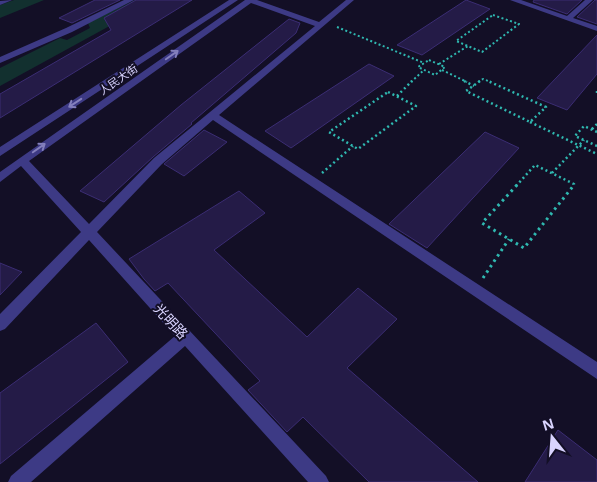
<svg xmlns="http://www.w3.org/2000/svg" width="597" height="482" font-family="'Noto Sans','Noto Sans SC',sans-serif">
  <rect width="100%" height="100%" fill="#130f26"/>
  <path fill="#12302f" d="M14 0H44L0 18V5Z
    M135 0H157L0 86V68L60 38 67 40 90 28 88 23Z"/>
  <path fill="#241b47" stroke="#3b2d73" d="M95 0H120L72 23 59 18Z
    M136 0H192L0 118V94L111 30 104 18Z
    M466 0 490 9 422 55 397 45Z
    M534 0H582L567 14 533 2Z
    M595 0H597V24L577 17Z
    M289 19 300 23 296 33 191 123 192 124 153 157 104 202 80 191 181 105Z
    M597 35V74L567 110 537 98Z
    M369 64 394 76 291 148 265 131Z
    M204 130 227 142 184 176 164 164Z
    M485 132 519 148 427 248 389 224Z
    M239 191 265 213 214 250 307 337 358 288 397 319 347 368 478 482H369L303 417 287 432 248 390 260 381 168 283 155 291 144 279 129 259Z
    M0 263 22 272 0 295Z
    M96 323 128 362 0 464V393Z
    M558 430 597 460V482H525Z"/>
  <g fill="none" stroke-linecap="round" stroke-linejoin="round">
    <path stroke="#2fb8b0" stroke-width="2" stroke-dasharray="2 2.5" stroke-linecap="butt" d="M493 15 519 24 482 52 456 41Z
      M337 27 424 63
      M429 60 445 67 435 75 418 67Z
      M439 64 468 46
      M442 70 467 82
      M411 82 424 70
      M478 82 483 79 491 82"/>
    <path stroke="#2fb8b0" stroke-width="2.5" stroke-dasharray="2 3" stroke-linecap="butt" d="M464 81 474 86
      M480 81 466 91 530 122 546 107 488 81
      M597 91V93
      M388 92 416 106 358 149 329 132Z
      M397 96 412 81
      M530 122 597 154
      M592 129 597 124
      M597 132 584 126 575 136 597 146
      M322 173 353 146
      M552 173 584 140
      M516 186 535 165 574 184 573 186"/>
    <path stroke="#2fb8b0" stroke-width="3" stroke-dasharray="2.5 4" stroke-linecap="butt" d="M517 185 482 223 524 248 574 185
      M483 278 509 239"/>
    <path fill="#3d3a85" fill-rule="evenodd" d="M12 0 10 1 0 5V1Z
      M124 0H134L72 32 0 63V57L66 28Z
      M229 0H238L0 156V147Z
      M245 0H257L319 22 346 0H354L219 115 597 362V379L213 120 162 164 97 232 326 476 329 482H308L185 346 31 482H8L11 476 175 336 89 240 5 329 0 331V314L81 232 21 166 0 182V172ZM251 3 315 26 154 158 89 224 29 161Z
      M510 0H521L567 16 585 0H593L573 18 597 26V31Z"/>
  </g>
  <defs><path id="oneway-shaft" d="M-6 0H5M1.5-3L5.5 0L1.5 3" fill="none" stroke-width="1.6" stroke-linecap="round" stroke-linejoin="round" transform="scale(1.25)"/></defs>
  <g stroke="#837fbc">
    <use href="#oneway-shaft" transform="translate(172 55) rotate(-35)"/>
    <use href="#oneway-shaft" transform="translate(75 103) rotate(147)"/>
    <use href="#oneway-shaft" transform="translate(39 148) rotate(-35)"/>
  </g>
  <g text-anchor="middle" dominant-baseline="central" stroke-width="4" stroke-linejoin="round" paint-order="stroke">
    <g font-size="11" fill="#d9d4ff" stroke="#130f26">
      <text transform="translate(118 79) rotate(-35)">人民大街</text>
    </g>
    <g font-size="14" fill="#d9d4ff" stroke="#130f26">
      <text transform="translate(171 321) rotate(47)">光明路</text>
    </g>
  </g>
  <g transform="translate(552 437) rotate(343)" stroke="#130f26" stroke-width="4" paint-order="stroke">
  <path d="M0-4L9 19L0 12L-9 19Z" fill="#d9d4ff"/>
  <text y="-8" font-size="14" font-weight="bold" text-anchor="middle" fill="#d9d4ff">N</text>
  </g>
</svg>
